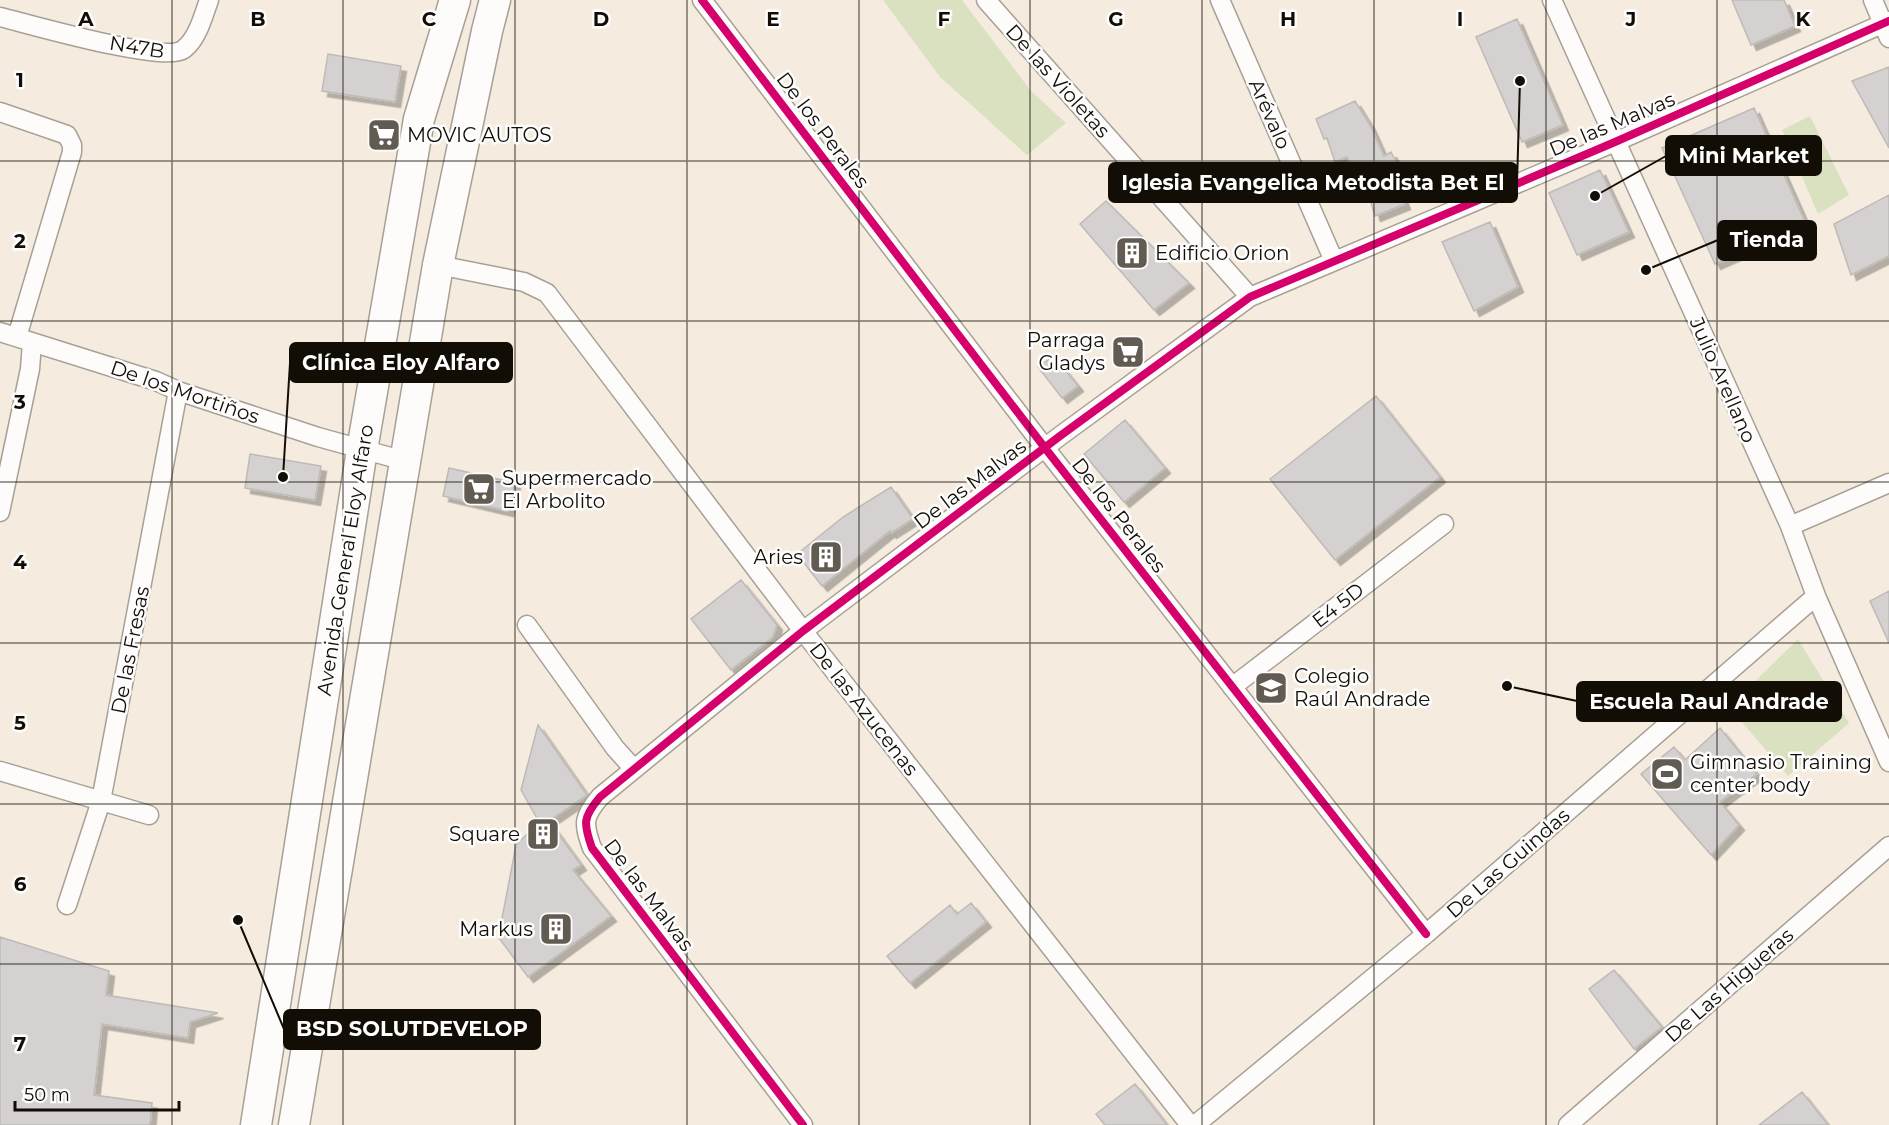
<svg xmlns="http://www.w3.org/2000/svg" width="1889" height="1125" font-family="Montserrat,sans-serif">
  <defs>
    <filter id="shadow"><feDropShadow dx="5.5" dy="5.5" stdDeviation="0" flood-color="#0004"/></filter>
  </defs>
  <rect width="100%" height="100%" fill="#f5ecdf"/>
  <path fill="#d9e1c1" d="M883 0H962L1031 91 1066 123 1027 155 940 77Z
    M1810 116 1849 195 1818 214 1782 130Z
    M1798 639 1849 723 1788 776 1729 707Z"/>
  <path fill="#d5d1d0" stroke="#bebab8" stroke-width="1.5" filter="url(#shadow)" d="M1732 0H1784L1795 26 1751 45Z
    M1517 19 1563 125 1522 142 1476 37Z
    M328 54 401 66 395 102 322 91Z
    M1889 67V148L1852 81Z
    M1355 101 1370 125 1384 156 1391 152 1400 169 1392 171 1405 204 1375 216 1367 189 1359 192 1356 181 1346 184 1343 176 1352 171 1347 157 1335 162 1327 138 1324 139 1316 119Z
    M1754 108 1806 224 1715 264 1662 148Z
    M1600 170 1629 232 1577 255 1549 193Z
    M1889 195V256L1851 275 1834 224Z
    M1106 201 1189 283 1154 310 1080 224Z
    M1490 222 1518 287 1474 311 1442 242Z
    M1054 356 1078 386 1062 398 1038 367Z
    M1376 396 1440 477 1335 560 1270 479Z
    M1125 420 1165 468 1124 502 1084 454Z
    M250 454 321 466 315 500 245 488Z
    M449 468 515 483 508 511 443 496Z
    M891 487 913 519 891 533 890 531 822 586 797 554 843 517Z
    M741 580 777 625 773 637 731 670 691 619Z
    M1889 591V643L1870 601Z
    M538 725 587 795 549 821 581 865 573 870 611 916 528 977 499 938V934L516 845 539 822 521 790Z
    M1720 728 1757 774 1720 802 1739 825 1711 855 1641 774 1674 747 1685 760Z
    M971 903 986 922 910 983 887 956 950 905 957 914Z
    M0 937 109 971 106 995 218 1013 190 1022 188 1038 102 1024 94 1095 152 1103 150 1125H0Z
    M1614 970 1662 1027 1634 1049 1589 989Z
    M1135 1084 1167 1125H1105L1096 1114Z
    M1802 1092 1828 1125H1759Z"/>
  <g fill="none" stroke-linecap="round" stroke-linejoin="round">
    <defs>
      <path id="street" d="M702 0 1045 448 1426 934
        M986 0 1250 297
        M1220 0 1334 261
        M1552 0 1790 526 1816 596 1889 762
        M1873 0 1889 38
        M0 17C29 24 165 64 184 49 198 38 203 16 209 0
        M0 112 67 135 72 145V152L17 337
        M438 265 524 282 547 293 803 631 1190 1125
        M0 332 156 381 178 391 318 437 405 461
        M0 512 30 369 32 342
        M1790 526 1889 483
        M527 625 615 748 634 769
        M1232 687 1444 524
        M0 771 149 815
        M67 905 101 801 178 391
        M803 1125 592 848C583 823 583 817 600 797L803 631 1060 436 1250 297 1615 142 1889 21
        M1195 1125 1426 934 1816 596
        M1568 1125 1889 846"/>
      <path id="primary" d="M256 1125 362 450 419 119 455 0
        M294 1125 438 265 487 31 495 0"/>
    </defs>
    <use href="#street" stroke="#a7a096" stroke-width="21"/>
    <use href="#primary" stroke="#a7a096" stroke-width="33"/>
    <use href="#street" stroke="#fefcfa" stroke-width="18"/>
    <use href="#primary" stroke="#fefcfa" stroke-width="30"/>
    <defs>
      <path id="cycleway" d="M702 0 1045 448 1426 934
        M803 1125 592 848C583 823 583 817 600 797L803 631 1060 436 1250 297 1615 142 1889 21"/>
    </defs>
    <use href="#cycleway" stroke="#fdfdfd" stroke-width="11"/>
    <use href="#cycleway" stroke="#d6006c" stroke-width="8"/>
  </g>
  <path fill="none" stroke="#120d05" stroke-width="1.5" stroke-opacity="0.55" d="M172 0V1125M343 0V1125M515 0V1125M687 0V1125M859 0V1125M1030 0V1125M1202 0V1125M1374 0V1125M1546 0V1125M1717 0V1125M0 161H1889M0 321H1889M0 482H1889M0 643H1889M0 804H1889M0 964H1889"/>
  <defs>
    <symbol id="supermarket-square" viewBox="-11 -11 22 22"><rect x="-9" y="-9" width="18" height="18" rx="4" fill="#615b51" stroke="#fdfdfd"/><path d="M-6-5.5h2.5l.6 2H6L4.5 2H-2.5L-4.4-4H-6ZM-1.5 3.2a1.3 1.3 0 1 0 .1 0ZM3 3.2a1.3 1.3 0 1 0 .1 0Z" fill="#fff"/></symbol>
    <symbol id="building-square" viewBox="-11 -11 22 22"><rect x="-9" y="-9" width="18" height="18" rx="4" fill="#615b51" stroke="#fdfdfd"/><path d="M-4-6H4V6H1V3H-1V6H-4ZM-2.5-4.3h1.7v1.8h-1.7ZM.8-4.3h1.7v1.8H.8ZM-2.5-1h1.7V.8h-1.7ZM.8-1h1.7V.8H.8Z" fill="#fff"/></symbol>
    <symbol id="school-square" viewBox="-11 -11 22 22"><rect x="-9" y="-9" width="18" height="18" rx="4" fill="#615b51" stroke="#fdfdfd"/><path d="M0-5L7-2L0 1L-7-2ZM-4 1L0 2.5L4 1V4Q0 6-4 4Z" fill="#fff"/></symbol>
    <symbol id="stadium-square" viewBox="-11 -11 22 22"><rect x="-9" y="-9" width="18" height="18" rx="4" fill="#615b51" stroke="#fdfdfd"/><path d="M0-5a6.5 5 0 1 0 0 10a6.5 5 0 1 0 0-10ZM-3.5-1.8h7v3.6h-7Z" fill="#fff"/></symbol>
  </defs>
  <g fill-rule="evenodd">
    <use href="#supermarket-square" x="365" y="116" width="38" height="38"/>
    <use href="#building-square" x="1113" y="234" width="38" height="38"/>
    <use href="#supermarket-square" x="1109" y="333" width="38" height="38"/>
    <use href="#supermarket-square" x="460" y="470" width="38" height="38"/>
    <use href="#building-square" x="807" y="538" width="38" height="38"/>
    <use href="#school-square" x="1252" y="669" width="38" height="38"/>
    <use href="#stadium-square" x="1648" y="755" width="38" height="38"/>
    <use href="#building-square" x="524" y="815" width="38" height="38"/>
    <use href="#building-square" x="537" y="910" width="38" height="38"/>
  </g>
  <g text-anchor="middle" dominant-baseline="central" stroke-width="5" stroke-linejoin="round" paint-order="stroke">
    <g font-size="20" fill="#120d05" stroke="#fdfdfd">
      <text transform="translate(137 47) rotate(9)">N47B</text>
      <text transform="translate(1058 81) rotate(48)">De las Violetas</text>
      <text transform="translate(1270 114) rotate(66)">Arévalo</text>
      <text transform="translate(1612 124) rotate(-23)">De las Malvas</text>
      <text transform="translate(823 130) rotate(53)">De los Perales</text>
      <text transform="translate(1723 380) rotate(66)">Julio Arellano</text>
      <text transform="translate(185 392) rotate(19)">De los Mortiños</text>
      <text transform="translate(970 484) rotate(-37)">De las Malvas</text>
      <text transform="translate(1119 515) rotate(52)">De los Perales</text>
      <text transform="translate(345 560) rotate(-81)">Avenida General Eloy Alfaro</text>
      <text transform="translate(1338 605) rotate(-38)">E4 5D</text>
      <text transform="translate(130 650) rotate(-79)">De las Fresas</text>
      <text transform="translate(864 709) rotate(52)">De las Azucenas</text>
      <text transform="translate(1508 863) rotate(-41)">De Las Guindas</text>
      <text transform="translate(649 895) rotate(53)">De las Malvas</text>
      <text transform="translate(1729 985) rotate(-41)">De Las Higueras</text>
    </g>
    <g font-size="20" fill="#120d05" stroke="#fdfdfd" text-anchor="start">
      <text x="407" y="135">MOVIC AUTOS</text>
      <text x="1155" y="253">Edificio Orion</text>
      <text x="1105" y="340" text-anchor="end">Parraga<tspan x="1105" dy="23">Gladys</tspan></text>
      <text x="502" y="478">Supermercado<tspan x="502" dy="23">El Arbolito</tspan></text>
      <text x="803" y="557" text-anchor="end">Aries</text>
      <text x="1294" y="676">Colegio<tspan x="1294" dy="23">Raúl Andrade</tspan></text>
      <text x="1690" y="762">Gimnasio Training<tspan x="1690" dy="23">center body</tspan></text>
      <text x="520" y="834" text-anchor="end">Square</text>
      <text x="533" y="929" text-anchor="end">Markus</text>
    </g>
  </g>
  <g font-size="20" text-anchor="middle" font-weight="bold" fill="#120d05" stroke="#fdfdfd" stroke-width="5" stroke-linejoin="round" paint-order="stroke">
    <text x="86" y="26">A</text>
    <text x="258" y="26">B</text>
    <text x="429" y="26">C</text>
    <text x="601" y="26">D</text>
    <text x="773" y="26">E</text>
    <text x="944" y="26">F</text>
    <text x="1116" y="26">G</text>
    <text x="1288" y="26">H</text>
    <text x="1460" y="26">I</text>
    <text x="1631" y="26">J</text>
    <text x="1803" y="26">K</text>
    <text x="20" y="87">1</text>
    <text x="20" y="248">2</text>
    <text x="20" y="409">3</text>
    <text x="20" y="569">4</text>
    <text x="20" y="730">5</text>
    <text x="20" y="891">6</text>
    <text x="20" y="1051">7</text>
  </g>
  <path fill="none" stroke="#120d05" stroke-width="2" d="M1595 196L1666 156M1520 81L1517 183M1646 270L1718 240M283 477L290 363M1507 686L1577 701M238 920L284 1029"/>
  <g fill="#120d05" stroke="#fdfdfd" stroke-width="2">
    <circle cx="1595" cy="196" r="6"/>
    <circle cx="1520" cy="81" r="6"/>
    <circle cx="1646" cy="270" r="6"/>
    <circle cx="283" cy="477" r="6"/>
    <circle cx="1507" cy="686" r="6"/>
    <circle cx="238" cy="920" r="6"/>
  </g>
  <g fill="#120d05" stroke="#120d05" stroke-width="2">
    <rect x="1666" y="136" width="155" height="39" rx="6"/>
    <rect x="1109" y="163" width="408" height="39" rx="6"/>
    <rect x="1718" y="221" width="98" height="39" rx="6"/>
    <rect x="290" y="343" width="222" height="39" rx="6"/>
    <rect x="1577" y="682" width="264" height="39" rx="6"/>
    <rect x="284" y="1010" width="256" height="39" rx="6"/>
  </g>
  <g font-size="21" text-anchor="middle" font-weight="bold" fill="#fff">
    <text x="1744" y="163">Mini Market</text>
    <text x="1313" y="190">Iglesia Evangelica Metodista Bet El</text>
    <text x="1767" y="247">Tienda</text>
    <text x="401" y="370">Clínica Eloy Alfaro</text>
    <text x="1709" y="709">Escuela Raul Andrade</text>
    <text x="412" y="1036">BSD SOLUTDEVELOP</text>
  </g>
  <path d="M15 1101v9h164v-9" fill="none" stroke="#120d05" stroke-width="3"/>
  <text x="24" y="1101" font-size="18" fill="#120d05" stroke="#fdfdfd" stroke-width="4.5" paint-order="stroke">50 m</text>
</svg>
